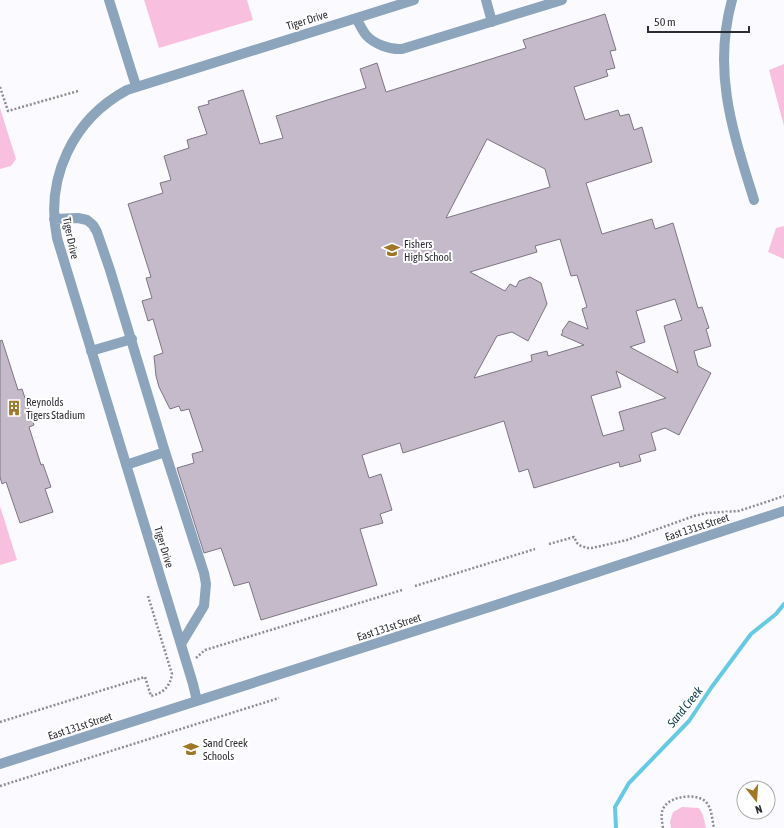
<svg xmlns="http://www.w3.org/2000/svg" width="784" height="828" font-family="'Asap Condensed',sans-serif">
  <rect width="100%" height="100%" fill="#fbfbff"/>
  <path fill="#f9bfdf" d="M144 0H247L253 20 159 48Z
    M784 64V126L769 70Z
    M0 108 16 159 11 166 0 169Z
    M784 226V259L768 252 776 228Z
    M0 506 17 560 0 565Z
    M682 807 699 808 703 815 706 828H671L670 822 673 812Z"/>
  <g fill="none" stroke-linecap="round" stroke-linejoin="round">
    <path stroke="#67cae4" stroke-width="4" d="M616 828 615 807 629 783 689 721 711 688 751 634 776 614 784 604"/>
  </g>
  <path fill="#c4baca" stroke="#7d7583" fill-rule="evenodd" d="M605 14 616 50 610 51 615 68 606 70 608 76 574 87 585 120 618 110 620 116 629 114 634 130 642 127 652 162 586 183 602 234 652 219 655 229 673 223 698 308 702 307 709 328 706 329 711 346 694 351 698 366 711 373 679 435 665 428 651 433 656 450 639 455 641 461 620 467 619 462 534 488 528 469 519 472 504 421 403 453 400 443 362 455 369 478 381 474 392 510 380 514 383 523 360 529 377 585 261 620 249 582 234 586 221 548 204 553 177 468 194 463 192 454 203 451 189 409 181 411 179 406 170 409 159 387 156 376 154 356 163 353 153 319 148 321 142 301 152 298 146 278 151 277 128 204 163 193 160 183 171 180 164 156 189 148 187 140 207 134 198 107 209 104 208 101 243 90 260 144 283 138 276 116 366 88 360 69 377 63 386 92 526 48 523 40ZM487 139 545 169 550 187 446 218ZM560 239 571 276 577 275 587 307 582 309 588 329 569 321 562 331 563 332 561 335 584 345 548 356 547 351 531 355 532 361 474 378 497 336 512 332 528 341 547 304 541 283 530 277 519 281 516 287 510 284 505 291 470 272 537 252 535 246ZM675 299 682 320 664 326 678 373 630 347 645 342 636 311ZM616 371 666 398 619 412 624 430 603 436 591 396 621 387Z
    M2 340 18 390 22 389 34 425 29 427 41 465 43 464 51 487 45 489 53 512 20 523 6 482 2 484 0 477V341Z"/>
  <g fill="none" stroke-linecap="round" stroke-linejoin="round">
    <path stroke="#8c8d92" stroke-width="2.5" stroke-dasharray="2 2" stroke-linecap="butt" d="M0 87 8 111 78 91
      M549 544 574 537 577 543 581 546 588 548H592L627 540 694 516 707 513 739 511 784 496
      M415 586 535 549
      M196 658 205 650 402 590
      M0 722 145 677 151 696C163 693 170 687 172 674L148 596
      M0 786 279 698
      M663 828C662 820 660 814 664 807 671 796 695 793 705 801 712 807 712 820 714 828"/>
    <path stroke="#8ca4bc" stroke-width="10" d="M109 0 136 86
      M486 0 492 22
      M732 0C712 72 733 132 754 200
      M356 18C359 23 362 30 366 35 374 44 390 50 402 49L562 0
      M54 219 78 218 87 220 93 225 97 232 110 270 165 452 204 573 206 584 204 606 181 644
      M91 351 132 339
      M126 465 165 452
      M197 701 193 684 57 238C45 178 73 119 127 90L414 0
      M0 764 555 586 784 511"/>
  </g>
  <defs>
    <symbol id="school-bare" viewBox="-9 -9 18 18"><path d="M0-5L7-2L0 1L-7-2ZM-4 1L0 2.5L4 1V4Q0 6-4 4Z" fill="#a07726" stroke="#fff" stroke-width="2.5" paint-order="stroke"/></symbol>
    <symbol id="building-bare" viewBox="-9 -9 18 18"><path d="M-4-6H4V6H1V3H-1V6H-4ZM-2.5-4.3h1.7v1.8h-1.7ZM.8-4.3h1.7v1.8H.8ZM-2.5-1h1.7V.8h-1.7ZM.8-1h1.7V.8H.8Z" fill="#a07726" stroke="#fff" stroke-width="2.5" paint-order="stroke"/></symbol>
  </defs>
  <g fill-rule="evenodd">
    <use href="#school-bare" x="381" y="239" width="22" height="22"/>
    <use href="#building-bare" x="3" y="397" width="22" height="22"/>
    <use href="#school-bare" x="180" y="738" width="22" height="22"/>
  </g>
  <g text-anchor="middle" dominant-baseline="central" stroke-width="4" stroke-linejoin="round" paint-order="stroke">
    <g font-size="11" fill="#2c2d34" stroke="#fff">
      <text transform="translate(307 20) rotate(-17)">Tiger Drive</text>
      <text transform="translate(71 238) rotate(78)">Tiger Drive</text>
      <text transform="translate(697 527) rotate(-18)">East 131st Street</text>
      <text transform="translate(164 547) rotate(73)">Tiger Drive</text>
      <text transform="translate(389 627) rotate(-18)">East 131st Street</text>
      <text transform="translate(80 726) rotate(-18)">East 131st Street</text>
    </g>
    <g font-size="11" fill="#2c2d34" stroke="#fff" text-anchor="start">
      <text x="404" y="244">Fishers<tspan x="404" dy="13">High School</tspan></text>
      <text x="26" y="402">Reynolds<tspan x="26" dy="13">Tigers Stadium</tspan></text>
      <text x="203" y="743">Sand Creek<tspan x="203" dy="13">Schools</tspan></text>
    </g>
    <g font-size="12" font-style="italic" fill="#0a3a45" stroke="#fff">
      <text transform="translate(685 707) rotate(-51)">Sand Creek</text>
    </g>
  </g>
  <g transform="translate(756 800) rotate(163)"><circle r="19" fill="#ffffff" stroke="#ababae"/>
  <path d="M0-3L7 15L0 10L-7 15Z" fill="#a07726"/>
  <text y="-6" font-size="11" font-weight="bold" text-anchor="middle" fill="#2c2d34">N</text>
  </g>
  <path d="M648 26v6h101v-6" fill="none" stroke="#2c2d34" stroke-width="2"/>
  <text x="654" y="26" font-size="12" fill="#2c2d34" stroke="#ffffff" stroke-width="3" paint-order="stroke">50 m</text>
</svg>
